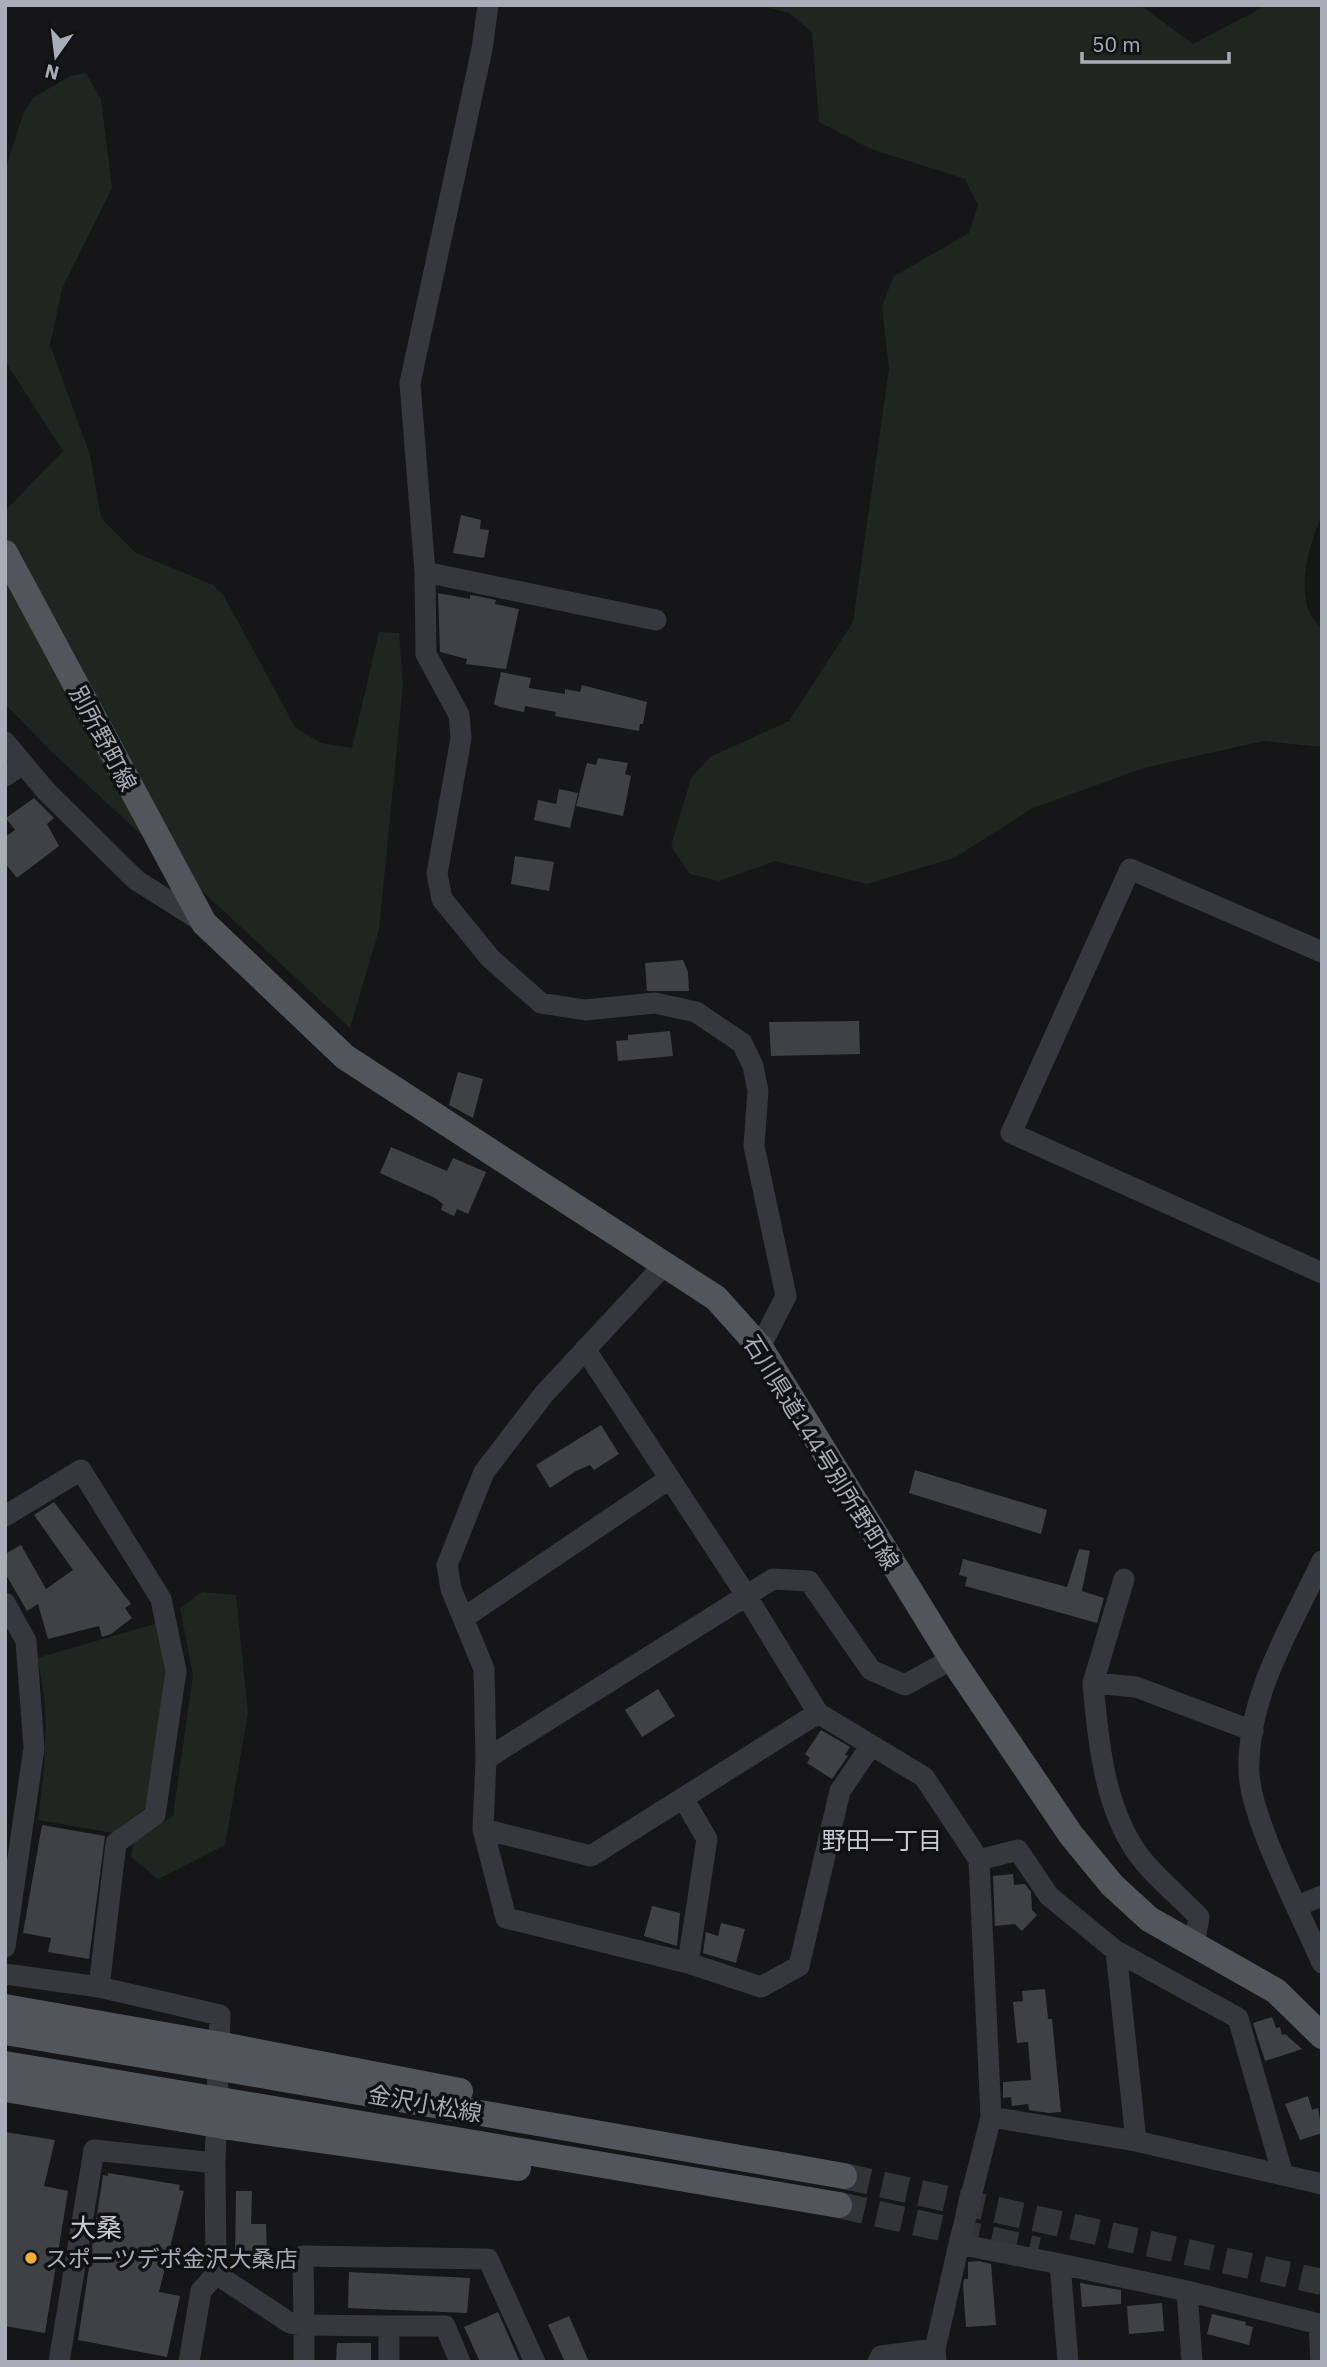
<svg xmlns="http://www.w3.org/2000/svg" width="1327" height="2367" font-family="'IBM Plex Sans','Noto Sans JP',sans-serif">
  <rect width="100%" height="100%" fill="#161618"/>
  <path fill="#1e261f" d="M758 5H1140L1193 44 1267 5H1322V515C1308 547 1291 602 1322 629V747L1263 741 1144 768 1033 808 954 858 867 884 775 861 719 881 690 874 671 846 691 778 710 757 789 721 853 622 889 369 882 307 893 277 969 233 978 205 965 179 871 149 819 122 812 32 789 13Z
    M86 73 101 99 112 188 62 289 50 345 90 455 101 518 136 553 213 585 224 596 295 727 321 743 352 748 379 632 399 633 403 685 379 930 350 1028 52 752 5 704V511L63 451 5 361V170L24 112 33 98 70 76Z
    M202 1592 236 1595 248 1713 225 1845 158 1879 131 1857 134 1842 173 1816 193 1675 180 1608Z
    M165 1621 176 1671 157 1799 113 1833 38 1820C45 1765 51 1713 37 1658Z"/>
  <path fill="#404145" d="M461 515 481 520 480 529 489 530 484 558 453 553Z
    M438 593 470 599V595L477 596 496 600 495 604 519 609 506 669 466 664 467 659 440 652Z
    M501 672 531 678 529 688 565 694V689L580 692 582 685 647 702 643 724H640L639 731 555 716 556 712 525 706 524 712 500 707 494 704Z
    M598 758 628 763 625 774 631 776 623 816 576 806 587 763 596 765Z
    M559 789 578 793 570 828 534 820 538 800 556 804Z
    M34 798 54 818 47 824 59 846 17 878 5 863V837L15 830 6 818Z
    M515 856 554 862 549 891 511 884Z
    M683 960 688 972 689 991H647L645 963Z
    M859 1021 860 1054 771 1056 769 1022Z
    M670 1031 673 1056 618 1061 616 1041 628 1040V1035Z
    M458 1072 483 1079 473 1118 449 1105Z
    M391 1147 447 1171 453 1158 486 1172 468 1214 457 1209 454 1216 441 1210 443 1204 435 1198 380 1173Z
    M601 1425 619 1454 594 1470 590 1465 576 1471 550 1488 536 1465Z
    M915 1470 1047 1510 1041 1534 909 1493Z
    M54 1502 131 1604 125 1608 132 1618 111 1634 102 1637 99 1626 48 1639 38 1604 27 1611 5 1573V1554L21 1545 46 1589 73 1570 34 1515Z
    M1079 1549 1090 1551 1082 1591 1104 1598 1097 1623 965 1586 967 1577 959 1575 963 1559 1067 1587Z
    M658 1689 675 1716 642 1737 625 1710Z
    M821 1730 850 1747 845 1755 848 1756 832 1779 807 1763 810 1758 805 1754Z
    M42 1825 105 1836 89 1959 48 1952 51 1938 23 1933Z
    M1013 1874 1014 1885 1025 1884 1031 1892 1032 1910 1037 1915 1022 1931 1015 1924 995 1926 993 1876Z
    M652 1906 680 1913 677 1946 644 1936Z
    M721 1923 745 1929 736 1963 703 1953 706 1932 718 1936Z
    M1045 1989 1048 2019H1052L1061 2112 1049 2113 1029 2110 1028 2104 1012 2106 1011 2097 1003 2098V2082L1031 2080 1028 2042 1017 2043 1013 2002 1023 2001 1022 1991Z
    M1272 2017 1276 2028 1280 2027 1282 2035 1285 2034 1302 2049 1265 2061 1253 2023Z
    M1308 2096 1312 2110 1318 2108 1322 2133 1300 2140 1285 2104Z
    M5 2132 55 2140 44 2186 68 2191 45 2333 5 2326Z
    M108 2173 180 2185 179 2190 184 2191 159 2292 180 2296 167 2357 78 2340 103 2175 108 2176Z
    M236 2191H252L251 2224H266L267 2253 235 2254Z
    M979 2261 991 2264 996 2325 966 2327 963 2285 964 2279H968V2262Z
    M349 2272 470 2278 467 2313 348 2308Z
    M1080 2283 1121 2290V2304L1082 2307Z
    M1162 2303 1164 2331 1129 2334 1127 2306Z
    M498 2312 520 2362H480L464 2327Z
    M1212 2314 1246 2322 1245 2325 1253 2327 1249 2345 1207 2334Z
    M569 2316 589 2362H565L548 2325Z
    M337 2343H371V2362H336Z"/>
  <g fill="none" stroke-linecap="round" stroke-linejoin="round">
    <path stroke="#333438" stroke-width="26" stroke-dasharray="26 13" stroke-linecap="butt" d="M844 2176 1322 2282
      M839 2205 1038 2250"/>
    <path stroke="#37383d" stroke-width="21" d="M488 5 482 49 410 383 425 572 426 654 459 715 461 738 437 874 442 899 490 958 541 1003 585 1010 655 1003 696 1012 742 1043 753 1066 758 1091 754 1146 786 1296 760 1347
      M425 572 656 620
      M5 742 46 791 136 880 204 923
      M5 776 23 764
      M1322 952 1130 869 1011 1133 1322 1273
      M664 1265 544 1394 484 1472 447 1565 451 1589 484 1669 486 1759 483 1829 506 1918 688 1963 761 1987 799 1966 840 1791 870 1747
      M585 1349 746 1595 818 1713 924 1777 979 1860 1018 1850 1049 1896 1116 1951 1238 2018 1283 2175 1322 2184
      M5 1516 81 1470 161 1599 176 1671 155 1815 116 1843 99 1987 5 1974
      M1322 1561C1291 1627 1246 1697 1249 1773 1251 1820 1302 1916 1322 1963
      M1124 1579 1093 1683 1136 1687 1253 1731
      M5 1603 26 1641 34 1748 5 1947
      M465 1617 669 1479
      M1093 1683C1098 1742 1105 1817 1145 1863 1161 1882 1182 1899 1199 1917L1194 1944
      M486 1759 773 1579 809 1581 871 1670 905 1685 952 1659
      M683 1798 707 1839 688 1963
      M483 1829 591 1856 818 1713
      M979 1860 991 2117 1136 2141
      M1297 1906 1322 1896
      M1116 1951 1136 2141 1283 2175
      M99 1987 220 2015 215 2163 216 2274
      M991 2117 959 2244 1060 2264 1068 2362
      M1060 2264 1187 2291
      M389 2326H445L460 2362
      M935 2349 959 2244
      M59 2362 94 2150 215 2163
      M189 2362 201 2291 216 2274 290 2323 304 2325V2362
      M389 2362V2326L304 2325 303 2256 488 2259 535 2362
      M878 2362 881 2356 935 2349 936 2362
      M1192 2362 1187 2291 1319 2324 1321 2362"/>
    <path stroke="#53555c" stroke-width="26" d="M5 553 204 923 345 1057 716 1298 760 1347 952 1659 1071 1835 1112 1885 1149 1919 1276 1991 1322 2036
      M5 2007 181 2038
      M227 2046 460 2091
      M226 2069 844 2176
      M5 2089 183 2119
      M226 2101 839 2205
      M229 2127 518 2168"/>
    <path stroke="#53555c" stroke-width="26" d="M5 2032 226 2069
      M181 2038 227 2046
      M5 2064 226 2101
      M183 2119 229 2127"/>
  </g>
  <circle fill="#f2b134" stroke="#111113" stroke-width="2.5" cx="31" cy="2258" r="7"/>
  <g text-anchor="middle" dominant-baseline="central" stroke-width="7" stroke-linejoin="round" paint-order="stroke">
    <g font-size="23" fill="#a8adb8" stroke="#111113">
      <text transform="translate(104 738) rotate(62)">別所野町線</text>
      <text transform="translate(822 1452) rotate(58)">石川県道144号別所野町線</text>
      <text transform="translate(425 2103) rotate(10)">金沢小松線</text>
    </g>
    <g font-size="23" fill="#a8adb8" stroke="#111113" text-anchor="start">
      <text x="45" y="2258">スポーツデポ金沢大桑店</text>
    </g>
    <g font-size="24" fill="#c9ccd4" stroke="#111113">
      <text x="882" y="1840">野田一丁目</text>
    </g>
    <g font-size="26" fill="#c9ccd4" stroke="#111113">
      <text x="96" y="2227">大桑</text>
    </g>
  </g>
  <rect width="1327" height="2367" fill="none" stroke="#a8adb8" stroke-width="14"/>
  <g transform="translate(56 56) rotate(194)" stroke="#111113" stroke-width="5" paint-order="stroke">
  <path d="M0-5L12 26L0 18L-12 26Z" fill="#a8adb8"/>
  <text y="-10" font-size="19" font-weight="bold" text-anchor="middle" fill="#a8adb8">N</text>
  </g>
  <path d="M1082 52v10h147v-10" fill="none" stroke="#a8adb8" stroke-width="3.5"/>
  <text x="1092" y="52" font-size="21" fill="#a8adb8" stroke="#111113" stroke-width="5" paint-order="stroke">50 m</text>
</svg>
